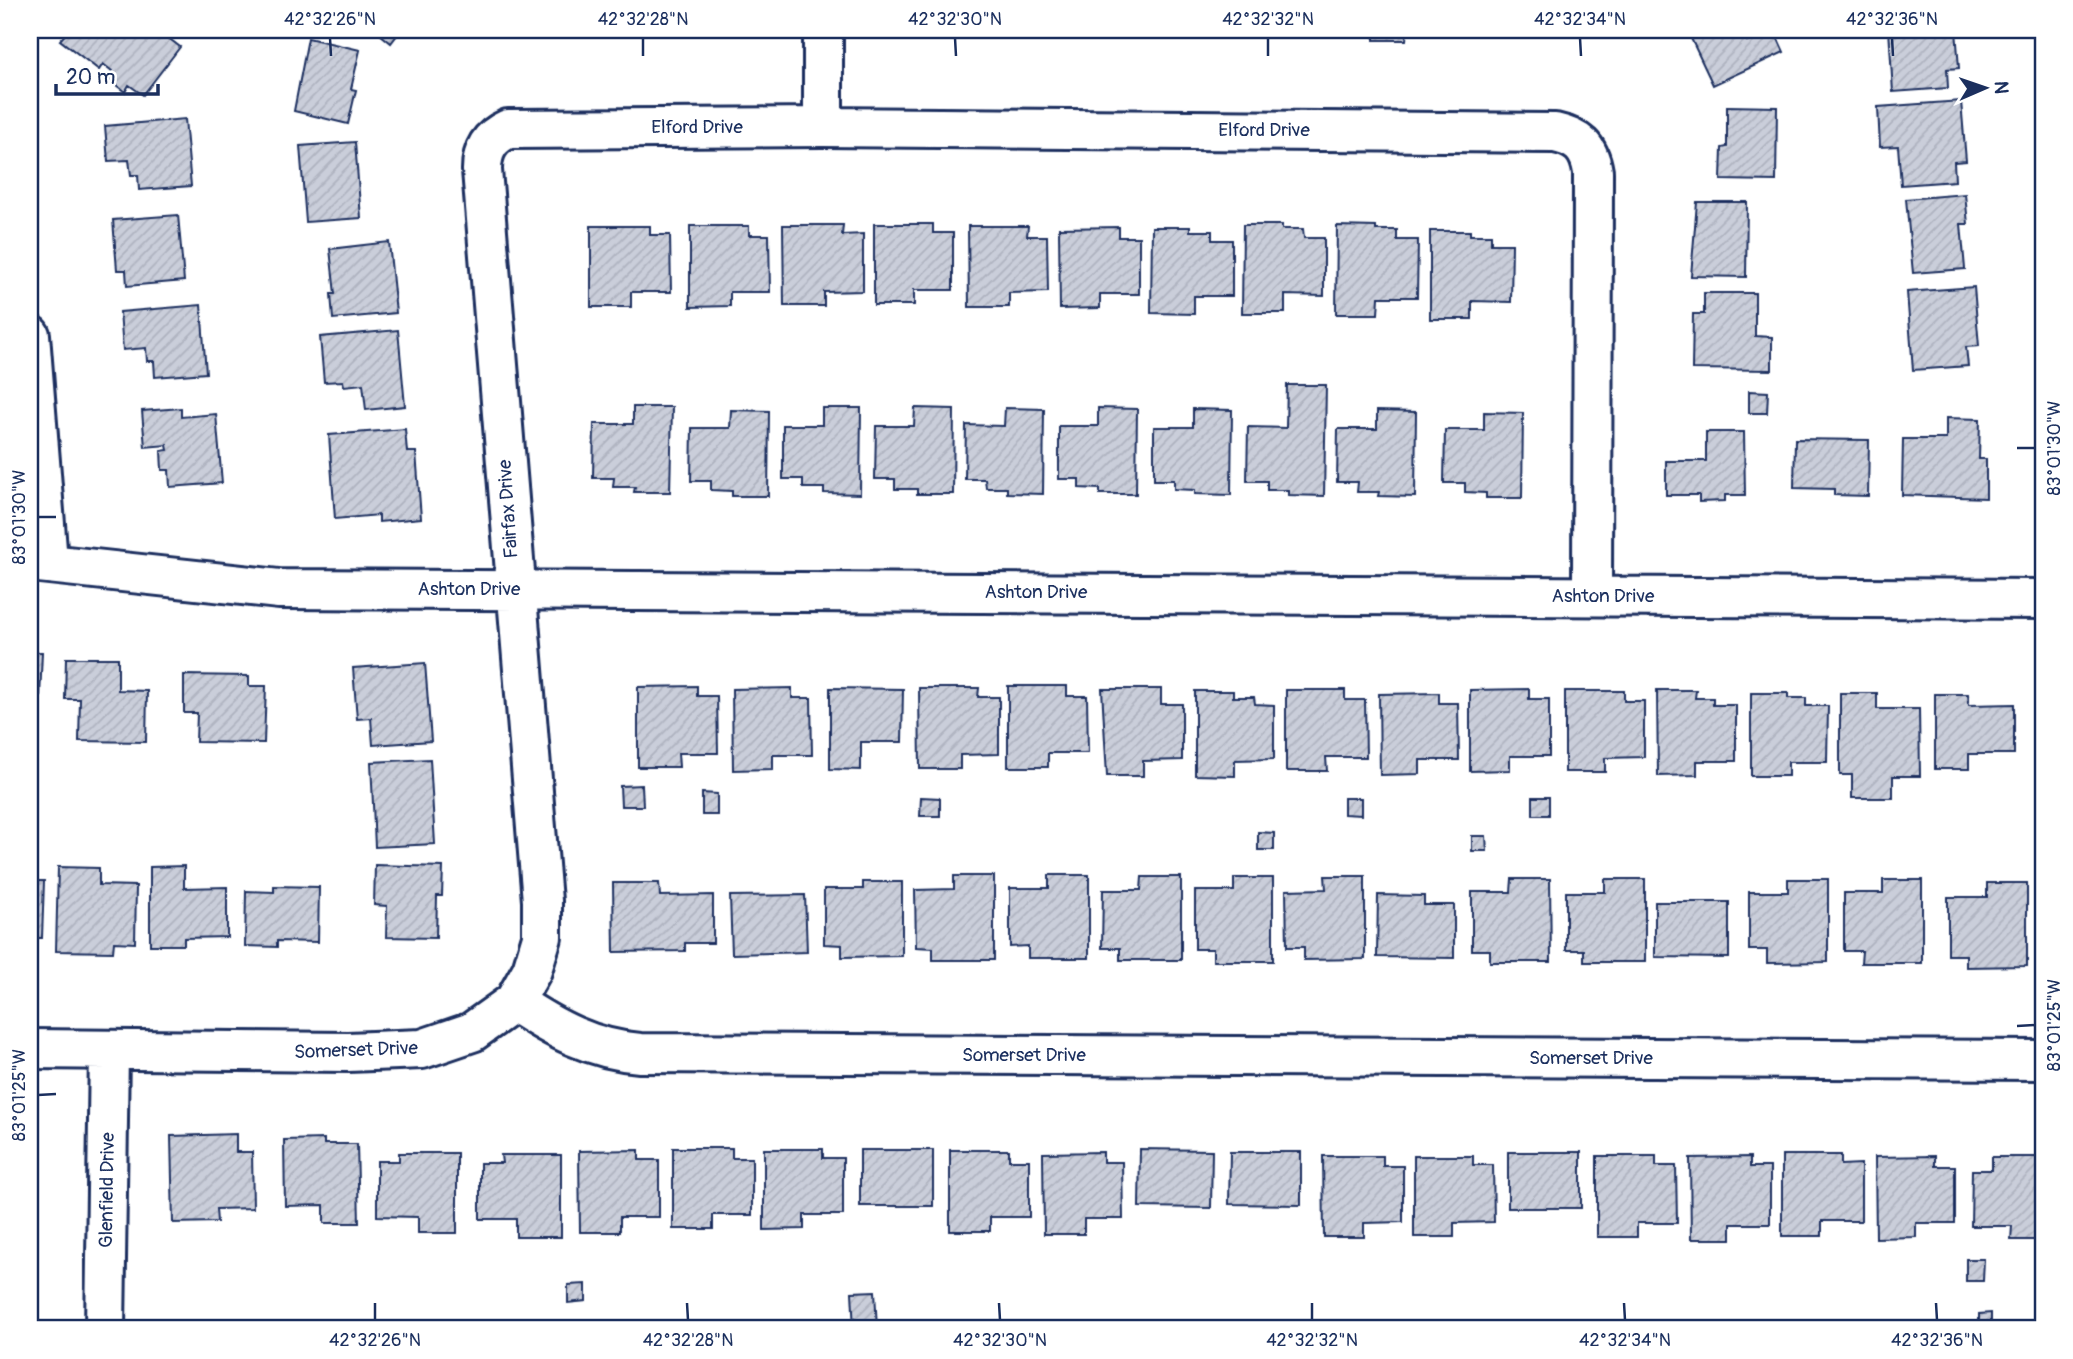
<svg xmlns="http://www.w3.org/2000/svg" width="2073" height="1359" font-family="Pangolin,sans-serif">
  <defs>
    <pattern id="building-hatch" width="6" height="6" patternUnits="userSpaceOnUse" patternTransform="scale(1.75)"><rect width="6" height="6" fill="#caceda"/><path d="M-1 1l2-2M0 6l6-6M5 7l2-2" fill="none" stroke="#adb1be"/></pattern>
  </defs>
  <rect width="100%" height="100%" fill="#fff"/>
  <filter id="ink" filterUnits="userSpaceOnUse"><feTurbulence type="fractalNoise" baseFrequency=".0143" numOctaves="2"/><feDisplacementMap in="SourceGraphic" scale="14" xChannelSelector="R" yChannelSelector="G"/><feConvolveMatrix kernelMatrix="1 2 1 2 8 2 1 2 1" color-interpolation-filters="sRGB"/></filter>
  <g filter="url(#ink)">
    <path fill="url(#building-hatch)" stroke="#1b2f5e" stroke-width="2" d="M69 30H158L180 47 143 95 129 85 125 92 107 78 112 71 103 64 99 70 60 40Z
      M375 30H401L391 43Z
      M929 30H987V31Z
      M1100 30H1132V37H1100Z
      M1374 30H1407L1406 40H1374Z
      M1687 30H1742L1747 41 1774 30 1784 52 1713 85Z
      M1889 30H1956L1959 68 1947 69 1948 88 1893 92Z
      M308 38 360 50 351 89 356 90 348 124 294 111Z
      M1961 101 1966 161 1954 162 1955 181 1901 185 1898 146 1880 147 1878 107Z
      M1727 106 1777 107 1776 181 1721 180 1722 148 1727 147Z
      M185 119 191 186 139 190 138 175H131L129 160 108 161 105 126Z
      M355 142 361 218 306 222 300 146Z
      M1965 194 1968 224H1961L1965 269 1913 273 1906 199Z
      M1697 202H1747L1746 277 1691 276Z
      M178 215 184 281 127 286 126 270H117L113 220Z
      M874 224H933V233H953V290H914V305H874Z
      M783 225H843L842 235 863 234V291L824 292V306H784Z
      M1243 225H1282V229H1303L1304 238H1324V296L1285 295V313H1242Z
      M591 226H650V235H670L671 292H631V307H591Z
      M690 226H749V235H769L770 292H730V306L690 307Z
      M968 226H1028L1027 236H1047L1048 292 1009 293V307H969Z
      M1337 226 1376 227V230H1397V240H1418L1417 297H1379L1378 314H1336Z
      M1119 227V237H1139V294H1100V308L1060 309 1059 228Z
      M1152 227H1190V231H1212V240H1232V296H1194V314L1151 313Z
      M1430 231H1470V235H1491V244H1512L1511 302 1472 301V319H1430Z
      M389 242 396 313 333 319 331 294H335L330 249Z
      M1974 287 1979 346 1966 347 1968 366 1913 370 1907 292Z
      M1704 293H1755V336L1772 337V370L1692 369 1693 314H1704Z
      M201 305 206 373 155 377 154 361H147L146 348 123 350 120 312Z
      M398 330 405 406 366 410 363 384 344 386 343 381 324 382 320 337Z
      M1287 385H1326L1324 496 1288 495V490H1267V481H1247L1248 427 1286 428Z
      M1749 391 1768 392 1767 413H1749Z
      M633 407H672L670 492H634L635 487H613L614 478H593L594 424H633Z
      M181 408V417L216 414 222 483 170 487 169 470H162L161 451 168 450 167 445 145 447 142 411Z
      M822 408H861L860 494 824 493V488H803V479H783V425H822Z
      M915 408 954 409 953 494H917V489H895V479H875L876 426H914Z
      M1005 408 1044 409 1043 494 1007 493V488H986L985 479H965L966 425 1004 426Z
      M1098 408 1137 409 1136 494H1100V489L1079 488V479H1059V426H1098Z
      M1193 409 1232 410 1231 495 1195 494V490L1174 489V480H1154V427H1193Z
      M731 410 769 411 768 496H732V491L711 490V481H691L692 428H730Z
      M1377 411 1416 412 1415 497 1378 496 1379 492H1357L1358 482H1337L1338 429H1377Z
      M1484 412 1523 413 1522 498H1486V493L1465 492V483H1444L1445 430H1484Z
      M1946 418 1980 419 1979 459H1986V498L1902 495 1903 439H1946Z
      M405 429 407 452H416L421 518 379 522V515L335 519 329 435Z
      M1706 432H1744L1745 495H1725V501L1699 502V495H1666V461H1706Z
      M1795 439 1869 440 1868 496 1834 495V489L1794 488Z
      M30 652H42L39 721H30Z
      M66 658H118V690L147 691 146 742 79 741 80 699H65Z
      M425 663 431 741 373 745 371 718 357 719 353 668Z
      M184 675 249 676V686H266L264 743 196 742 197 713H184Z
      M697 686V696H717L718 753H678L679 767H638V687Z
      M1008 686H1067V696H1087L1088 753H1048V767H1008Z
      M792 688V698H811L812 755H773V769L733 770 732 689Z
      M830 688 903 689 902 742H861V770L830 769Z
      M919 688H979L978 697H999V754L960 755V769H920Z
      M1102 689H1161V704H1182V760L1143 761V776H1107Z
      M1529 689V699H1549V756H1510V770L1470 771V690Z
      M1286 690H1345V700H1365L1366 757H1326L1327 771H1286Z
      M1657 690H1696L1695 698H1713V705H1736V761H1697V775L1658 776Z
      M1195 691H1233V697H1254L1255 704 1274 705V759L1235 760V776L1195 775Z
      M1565 691H1624V701H1644V757L1605 758V772H1565Z
      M1439 693V703H1458L1459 760H1420V774L1380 775 1379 694Z
      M1751 693H1788V698H1806V706H1828L1827 762H1788V776H1751Z
      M1840 693H1877V709H1919L1920 776H1893V798H1852V775H1840Z
      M1935 694H1968L1969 705 2014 704V754H1969V769H1935Z
      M430 759 435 844 375 847 371 762Z
      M642 785 643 806H621L620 786Z
      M702 793 717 794V815H702Z
      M921 797 940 798V816H920Z
      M1533 797H1549V815H1533Z
      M1344 798H1361V815L1344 814Z
      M1258 832 1274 833V850H1258Z
      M1472 836H1486L1487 851H1472Z
      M375 865 443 867 442 896H437L436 938 386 937 387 906 374 905Z
      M184 866V888L227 887V937L184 938V945H150V867Z
      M58 867 99 868V885L136 886 135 943 114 942 113 952 56 951Z
      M1049 875H1089V958H1028V946L1010 947V888H1049Z
      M954 876H994V960H933V948L916 947 915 890 954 889Z
      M1325 876H1365V959L1304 960V947H1287L1286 890 1326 889Z
      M1142 877H1181V960H1120V948H1102L1103 890H1141Z
      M1234 878H1273V961H1213V949H1195V891H1234Z
      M1512 879H1550L1551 962H1490V950H1472V892H1511Z
      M1605 879H1645V962H1584V950H1566V892H1605Z
      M1788 879H1828V962L1767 963V950H1749V892H1788Z
      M1883 880H1922V963H1861L1862 951H1844V893H1883Z
      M30 881H44L42 938H30Z
      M863 882H902V956L842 957V945L824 944V889H863Z
      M613 883H659L660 896 713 895V943H685V951L614 952Z
      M1987 883H2027V966L1966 967V955H1948V897H1987Z
      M274 886 319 887 318 942 277 941V947L245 946 246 891 274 892Z
      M805 895 807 952 732 954 730 896Z
      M1378 895 1424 896V905H1454V958L1377 957Z
      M1655 902H1729V958L1655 957Z
      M236 1134V1152H252L253 1208 216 1209 217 1222 173 1223 171 1136Z
      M324 1139V1144H357L359 1223H324V1205L285 1206 284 1140Z
      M30 1145H31V1202H30Z
      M673 1148H732V1158H752V1215H713V1229H673Z
      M764 1149H823V1158H843V1215H804V1229L764 1230Z
      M1140 1149 1212 1150 1211 1208 1139 1207Z
      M639 1150V1160H659V1217H620V1232H580L579 1151Z
      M860 1150H933V1206H860Z
      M950 1150H1009V1160H1029V1217H990V1231H950Z
      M1103 1152V1162H1122L1123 1219H1084V1234H1044L1043 1153Z
      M1230 1152H1301V1205L1229 1204Z
      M1508 1152H1581V1208H1508Z
      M399 1153H457V1233H418V1217L377 1216V1161H399Z
      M501 1155H561V1237H516V1219H480V1163H502Z
      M1782 1155H1841V1165L1861 1164V1221H1822V1236H1782Z
      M1323 1156H1383V1166H1403V1222L1364 1223V1237H1324Z
      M1414 1156H1473V1165H1493L1494 1222 1454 1223V1237H1414Z
      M1597 1156H1656V1166H1676L1677 1223H1637V1237H1597Z
      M1935 1156V1166H1955V1223H1916V1237L1876 1238 1875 1157Z
      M1750 1157V1167H1770V1224H1731V1239H1691L1690 1158Z
      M1992 1157H2043V1240H2011L2012 1226H1971L1972 1170H1992Z
      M1966 1259H1984L1983 1281H1966Z
      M586 1284V1301L568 1303V1285Z
      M875 1291 877 1329H854L852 1292Z
      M1991 1313V1329H1979V1314Z"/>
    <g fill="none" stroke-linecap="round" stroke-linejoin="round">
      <defs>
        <path id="minor" d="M823 127V30
          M30 335 48 562
          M30 562 279 589 2043 599
          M514 1002C554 1029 591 1049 640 1053L2043 1060
          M30 1049 348 1052 422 1049 472 1032 514 1002 532 970 542 937V901L482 170C482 150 490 137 508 129L823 127 1555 133C1578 138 1589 147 1593 172L1592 596
          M105 1329 109 1051"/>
      </defs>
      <use href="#minor" stroke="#1b2f5e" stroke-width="44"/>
      <use href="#minor" stroke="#fff" stroke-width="38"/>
    </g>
  </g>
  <path fill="none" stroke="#1b2f5e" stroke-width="2.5" d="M330 38 331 56M643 38V56M955 38 956 56M1268 38V56M1580 38 1581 56M1892 38 1893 56M2017 448H2035M38 517H56M2017 1026 2035 1025M38 1095 56 1094M375 1303V1320M687 1303 688 1320M999 1303 1000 1320M1312 1303V1320M1624 1303 1625 1320M1936 1303 1937 1320"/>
  <g text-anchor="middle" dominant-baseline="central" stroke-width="7" stroke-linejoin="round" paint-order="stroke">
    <g font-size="19" fill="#1b2f5e" stroke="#fff">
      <text x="697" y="127">Elford Drive</text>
      <text x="1264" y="130">Elford Drive</text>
      <text transform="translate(508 509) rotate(-94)">Fairfax Drive</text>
      <text x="469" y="589">Ashton Drive</text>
      <text x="1036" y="592">Ashton Drive</text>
      <text x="1603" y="596">Ashton Drive</text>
      <text transform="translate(356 1050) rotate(-2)">Somerset Drive</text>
      <text x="1024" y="1055">Somerset Drive</text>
      <text x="1591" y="1058">Somerset Drive</text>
      <text transform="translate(107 1190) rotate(-89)">Glenfield Drive</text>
    </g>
  </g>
  <rect width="2073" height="1359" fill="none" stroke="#fff" stroke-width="77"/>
  <g transform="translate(1985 88) rotate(88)" stroke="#ffffff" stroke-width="5" paint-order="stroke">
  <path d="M0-5L12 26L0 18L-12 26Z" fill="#1b2f5e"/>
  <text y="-10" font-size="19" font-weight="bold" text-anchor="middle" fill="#1b2f5e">N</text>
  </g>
  <path d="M56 84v10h102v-10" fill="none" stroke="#1b2f5e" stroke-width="3.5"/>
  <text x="66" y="84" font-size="21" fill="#1b2f5e" stroke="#ffffff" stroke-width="5" paint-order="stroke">20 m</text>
  <rect x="38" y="38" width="1997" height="1282" fill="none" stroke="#1b2f5e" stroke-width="2.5"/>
  <g font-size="18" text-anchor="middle" fill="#1b2f5e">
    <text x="330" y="25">42°32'26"N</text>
    <text x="643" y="25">42°32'28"N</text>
    <text x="955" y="25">42°32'30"N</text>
    <text x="1268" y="25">42°32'32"N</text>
    <text x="1580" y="25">42°32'34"N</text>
    <text x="1892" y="25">42°32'36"N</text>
    <text transform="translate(2054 448) rotate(-90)" y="6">83°01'30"W</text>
    <text transform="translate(19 517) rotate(-90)" y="6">83°01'30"W</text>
    <text transform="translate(2054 1025) rotate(-90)" y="6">83°01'25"W</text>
    <text transform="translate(19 1095) rotate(-90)" y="6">83°01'25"W</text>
    <text x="375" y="1346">42°32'26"N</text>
    <text x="688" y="1346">42°32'28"N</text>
    <text x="1000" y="1346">42°32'30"N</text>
    <text x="1312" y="1346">42°32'32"N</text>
    <text x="1625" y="1346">42°32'34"N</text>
    <text x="1937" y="1346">42°32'36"N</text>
  </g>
</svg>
